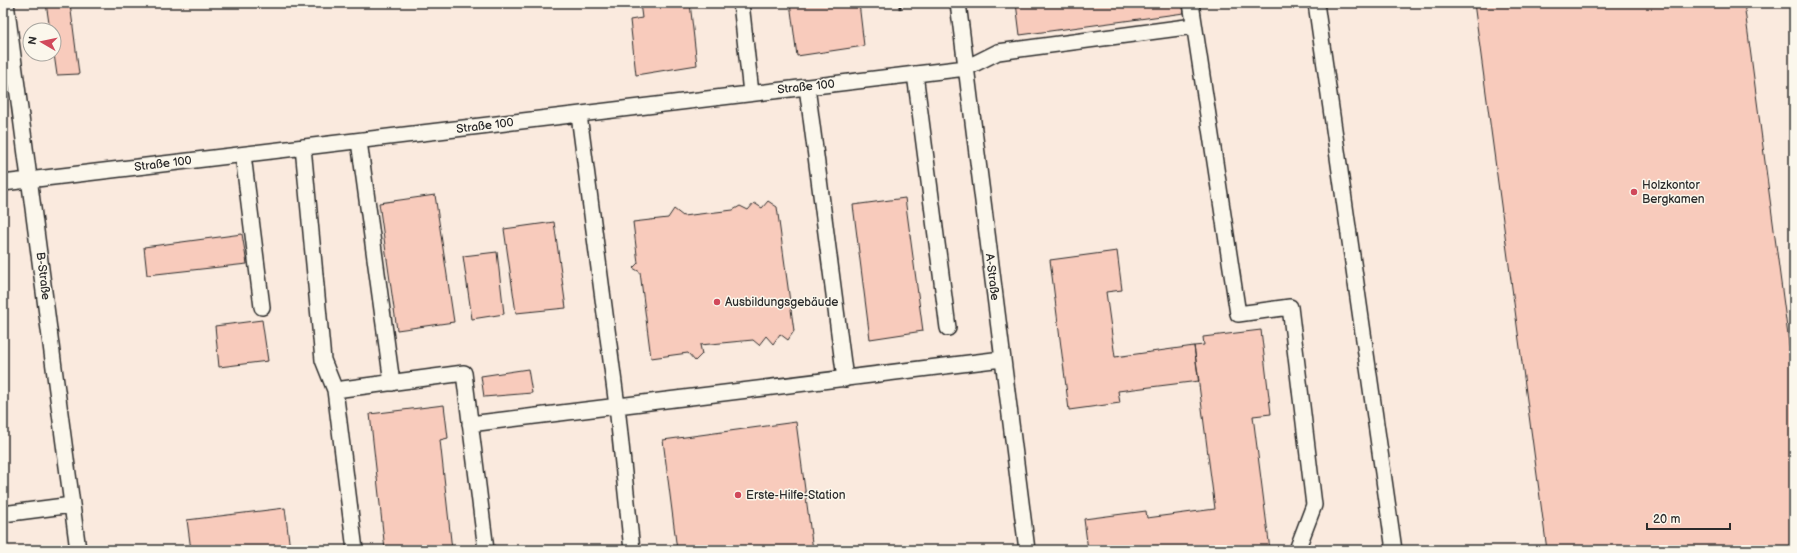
<svg xmlns="http://www.w3.org/2000/svg" width="1797" height="553" font-family="'Balsamiq Sans',sans-serif">
  <rect width="100%" height="100%" fill="#fbf7ec"/>
  <filter id="ink" filterUnits="userSpaceOnUse"><feTurbulence type="fractalNoise" baseFrequency=".025" numOctaves="2"/><feDisplacementMap in="SourceGraphic" scale="8" xChannelSelector="R" yChannelSelector="G"/><feConvolveMatrix kernelMatrix="1 2 1 2 8 2 1 2 1" color-interpolation-filters="sRGB"/></filter>
  <g filter="url(#ink)">
    <path fill="#faeade" fill-rule="evenodd" d="M3 3H1794V550H3ZM30 30H54V54H30Z"/>
    <path fill="#a9dd9f" stroke="#6a8465" d="M3 510 8 550H3Z"/>
    <path fill="#f8cbbc" stroke="#2b2b2b" d="M46 3H70L79 74 57 75 54 54V30H50Z
      M640 3H690L697 65 636 75 630 20 642 18Z
      M790 3H859L864 46 797 56Z
      M1016 3H1182L1184 13 1020 35Z
      M1474 3H1744L1794 381V550H1547Z
      M435 195 454 322 397 330 379 203Z
      M905 198 923 331 870 339 853 205Z
      M768 201 777 207 794 331 788 340 780 334 773 344 766 336 759 345 753 340 700 345 702 354 695 361 688 353 651 358 640 272 633 268 638 263 633 222 668 218 674 209 683 216 733 210 740 206 748 210 754 203 762 208Z
      M554 222 566 308 516 313 504 229Z
      M242 234 247 264 147 275 144 247Z
      M1117 251 1122 290 1106 292 1115 357 1194 346 1199 381 1118 391 1120 403 1069 410 1050 260Z
      M497 252 504 314 472 319 463 256Z
      M262 320 268 361 219 367 215 326Z
      M1261 330 1271 414 1253 416 1270 550H1088L1084 519 1146 511 1147 518 1215 509 1194 346 1204 345 1203 337Z
      M528 369 532 393 484 397 481 376Z
      M444 405 448 438 440 440 452 550H385L370 414Z
      M796 422 813 550H677L663 440Z
      M285 508 290 550H191L187 520Z"/>
    <g fill="none" stroke-linecap="round" stroke-linejoin="round">
      <defs>
        <path id="lane" d="M6 3 78 550
          M741 3 751 93
          M958 3 1027 550
          M1191 3 1238 314 1290 307 1314 505 1297 550
          M1316 3 1394 550
          M915 74 948 328
          M807 87 845 379
          M579 115 617 406 632 550
          M359 141 392 383
          M303 147 323 360 335 390
          M243 155 262 307
          M3 183 966 68 998 52 1194 26
          M470 424 1002 359
          M3 514 72 505
          M355 550 335 390 464 373 486 550"/>
      </defs>
      <use href="#lane" stroke="#2b2b2b" stroke-width="18"/>
      <use href="#lane" stroke="#fbf7ec" stroke-width="15"/>
      <path stroke="#2b2b2b" stroke-width="3" stroke-dasharray="6 3" stroke-linecap="butt" d="M900 3V9"/>
    </g>
  </g>
  <g fill="#d1495b" stroke="#fbf7ec" stroke-width="1.5">
    <circle cx="1634" cy="192" r="4"/>
    <circle cx="717" cy="302" r="4"/>
    <circle cx="738" cy="495" r="4"/>
  </g>
  <g text-anchor="middle" dominant-baseline="central" stroke-width="3" stroke-linejoin="round" paint-order="stroke">
    <g font-size="12" fill="#2b2b2b" stroke="#fbf7ec">
      <text transform="translate(806 87) rotate(-6)">Straße 100</text>
      <text transform="translate(485 126) rotate(-7)">Straße 100</text>
      <text transform="translate(163 164) rotate(-7)">Straße 100</text>
      <text transform="translate(43 276) rotate(83)">B-Straße</text>
      <text transform="translate(992 277) rotate(83)">A-Straße</text>
    </g>
    <g font-size="12" fill="#2b2b2b" stroke="#fbf7ec" text-anchor="start">
      <text x="1642" y="185">Holzkontor<tspan x="1642" dy="14">Bergkamen</tspan></text>
      <text x="725" y="302">Ausbildungsgebäude</text>
      <text x="746" y="495">Erste-Hilfe-Station</text>
    </g>
  </g>
  <rect width="1797" height="553" fill="none" stroke="#fbf7ec" stroke-width="16"/>
  <rect x="8" y="8" width="1781" height="537" fill="none" stroke="#2b2b2b" stroke-width="1.5" filter="url(#ink)"/>
  <g transform="translate(42 42) rotate(279)"><circle r="19" fill="#fbf7ec" stroke="#a8a59f"/>
  <path d="M0-3L7 15L0 10L-7 15Z" fill="#d1495b"/>
  <text y="-6" font-size="11" font-weight="bold" text-anchor="middle" fill="#2b2b2b">N</text>
  </g>
  <path d="M1647 523v6h83v-6" fill="none" stroke="#2b2b2b" stroke-width="2"/>
  <text x="1653" y="523" font-size="12" fill="#2b2b2b" stroke="#fbf7ec" stroke-width="3" paint-order="stroke">20 m</text>
</svg>
